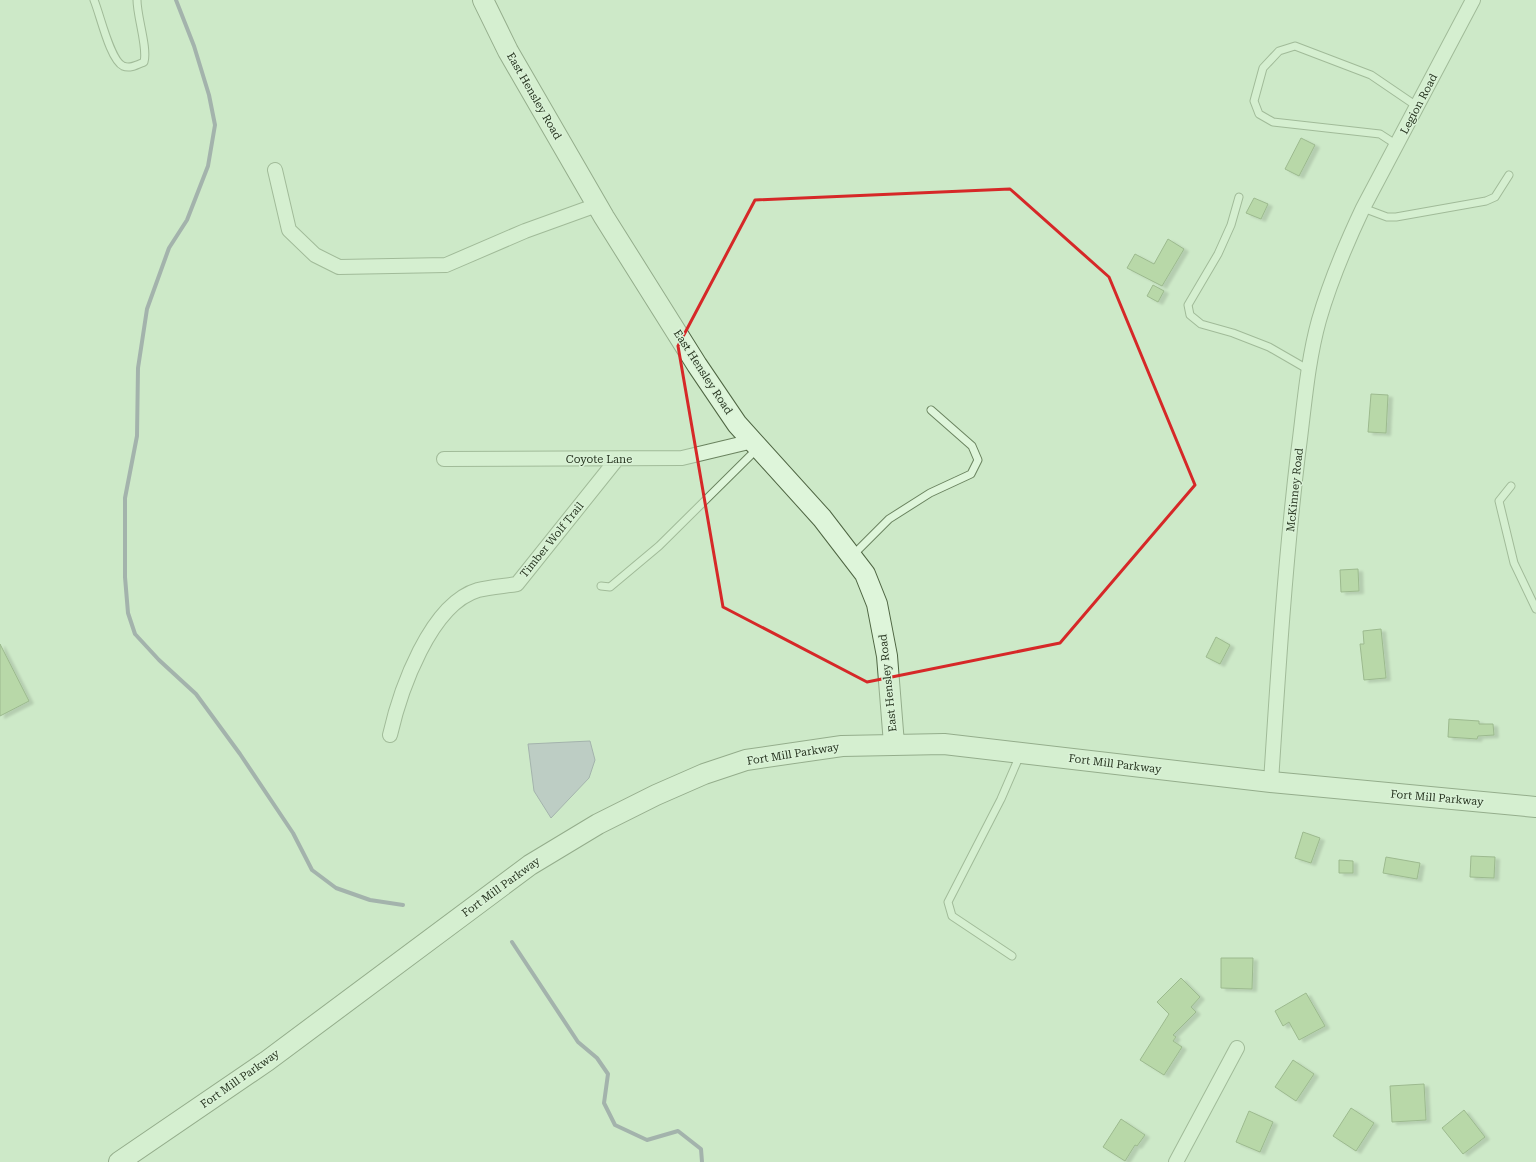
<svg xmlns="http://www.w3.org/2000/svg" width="1536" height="1162" font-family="'Roboto Serif',serif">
  <defs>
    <filter id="shadow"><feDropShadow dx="4.5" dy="2.5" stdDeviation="1" flood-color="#0004"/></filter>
  </defs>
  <rect width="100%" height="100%" fill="#cde9c8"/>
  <path fill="#a9abbe" stroke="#70728b" d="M590 741 595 760 589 778 551 818 534 791 528 744Z"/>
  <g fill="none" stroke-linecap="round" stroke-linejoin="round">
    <path stroke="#70728b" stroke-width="4" d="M176 0 194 46 209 95 215 125 208 166 187 220 169 248 147 309 138 368 137 436 125 498V577L128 613 135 634 159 660 196 694 240 754 293 833 312 870 336 888 370 900 403 905
      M512 942 578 1042 597 1058 608 1074 604 1103 615 1125 647 1140 678 1131 701 1149 702 1162"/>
  </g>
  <path fill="#9dc382" stroke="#608048" filter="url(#shadow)" d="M1301 138 1315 145 1299 176 1285 169Z
    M1254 198 1268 204 1261 219 1246 213Z
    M1168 239 1184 249 1162 286 1127 268 1135 254 1154 264Z
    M1153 285 1164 291 1158 302 1147 296Z
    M1371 394 1388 395 1386 433 1368 432Z
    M1358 569 1359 591 1341 592 1340 570Z
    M1381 629 1386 678 1364 680 1360 644H1364L1363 631Z
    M1216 637 1230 645 1220 664 1206 657Z
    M0 644 29 701 0 716Z
    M1449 719 1479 721V724H1493L1494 735 1478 736 1477 739 1448 737Z
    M1303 832 1320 838 1311 863 1295 858Z
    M1471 856 1495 857 1494 878 1470 877Z
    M1386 857 1420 863 1417 879 1383 873Z
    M1339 860 1353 861V873H1339Z
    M1221 958H1253L1252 989 1221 988Z
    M1181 978 1200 997 1191 1007 1196 1012 1173 1035 1176 1037 1173 1041 1182 1047 1164 1075 1140 1060 1169 1014 1157 1002Z
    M1306 993 1325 1026 1299 1040 1289 1022 1283 1026 1275 1011Z
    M1293 1060 1314 1074 1296 1101 1275 1087Z
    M1424 1084 1426 1120 1392 1122 1390 1086Z
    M1351 1108 1374 1123 1356 1151 1333 1136Z
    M1464 1110 1485 1137 1463 1154 1442 1128Z
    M1249 1111 1273 1122 1260 1152 1236 1142Z
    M1121 1119 1145 1135 1137 1146 1135 1145 1125 1161 1103 1147Z"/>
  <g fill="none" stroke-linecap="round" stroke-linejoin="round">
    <defs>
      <path id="lane" d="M94 0C100 14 110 60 123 66 130 69 137 65 144 62 148 48 137 17 137 0
        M1397 145 1380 134 1273 122 1259 114 1254 101 1263 68 1279 51 1295 46 1371 75 1418 107
        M1239 197 1231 225 1218 254 1188 305 1190 315 1201 324 1233 333 1269 347 1309 370
        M1363 208 1387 217H1396L1486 201 1495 197 1509 175
        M1511 486 1499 501 1514 563 1536 609
        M852 556 889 519 930 493 971 474 978 460 972 446 931 410
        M601 586 610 587 659 546 757 449
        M1012 956 952 916 948 902 1001 799 1020 755"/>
      <path id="street" d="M275 170 289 230 315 255 339 267 446 265 525 231 597 205
        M444 459 682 458 753 441
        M390 735C400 691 430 604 478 590 490 587 505 586 517 584L617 459
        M1271 782C1278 673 1285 563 1298 454 1304 410 1307 363 1319 320 1330 282 1346 244 1363 208L1473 0
        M1176 1162 1237 1048"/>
      <path id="secondary" d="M483 0 508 51 604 217 697 365 737 424 822 518 865 574 877 604 887 656 894 744
        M119 1162 267 1061 530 865 598 824 656 795 704 774 746 760 842 746 944 744 1271 782 1536 807"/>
    </defs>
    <use href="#lane" stroke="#6a835f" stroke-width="9"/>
    <use href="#street" stroke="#6a835f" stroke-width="16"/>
    <use href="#secondary" stroke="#4e6542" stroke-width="22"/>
    <use href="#lane" stroke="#def5da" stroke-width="7"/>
    <use href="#street" stroke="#def5da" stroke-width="14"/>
    <use href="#secondary" stroke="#def5da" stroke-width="20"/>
  </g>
  <path d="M0 0H1536V1162H0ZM1010 189 1109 277 1195 485 1060 643 867 682 723 607 678 346 755 200Z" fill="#cde9c8" fill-opacity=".55" fill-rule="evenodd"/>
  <path fill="none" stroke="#d62828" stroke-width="3" stroke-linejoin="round" d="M1010 189 1109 277 1195 485 1060 643 867 682 723 607 678 346 755 200Z"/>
  <g text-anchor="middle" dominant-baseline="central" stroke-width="3" stroke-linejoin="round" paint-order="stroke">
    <g font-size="11" fill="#283621" stroke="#daf2d7">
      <text transform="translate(534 96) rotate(60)">East Hensley Road</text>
      <text transform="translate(1419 104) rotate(-62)">Legion Road</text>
      <text transform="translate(703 372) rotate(57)">East Hensley Road</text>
      <text x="599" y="459">Coyote Lane</text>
      <text transform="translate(1295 490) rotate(-84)">McKinney Road</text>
      <text transform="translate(552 540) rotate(-51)">Timber Wolf Trail</text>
      <text transform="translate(888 683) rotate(-96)">East Hensley Road</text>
      <text transform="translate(793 754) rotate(-9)">Fort Mill Parkway</text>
      <text transform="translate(1115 764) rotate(7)">Fort Mill Parkway</text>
      <text transform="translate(1437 798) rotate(5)">Fort Mill Parkway</text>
      <text transform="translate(501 887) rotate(-36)">Fort Mill Parkway</text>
      <text transform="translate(240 1079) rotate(-35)">Fort Mill Parkway</text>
    </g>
  </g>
</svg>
